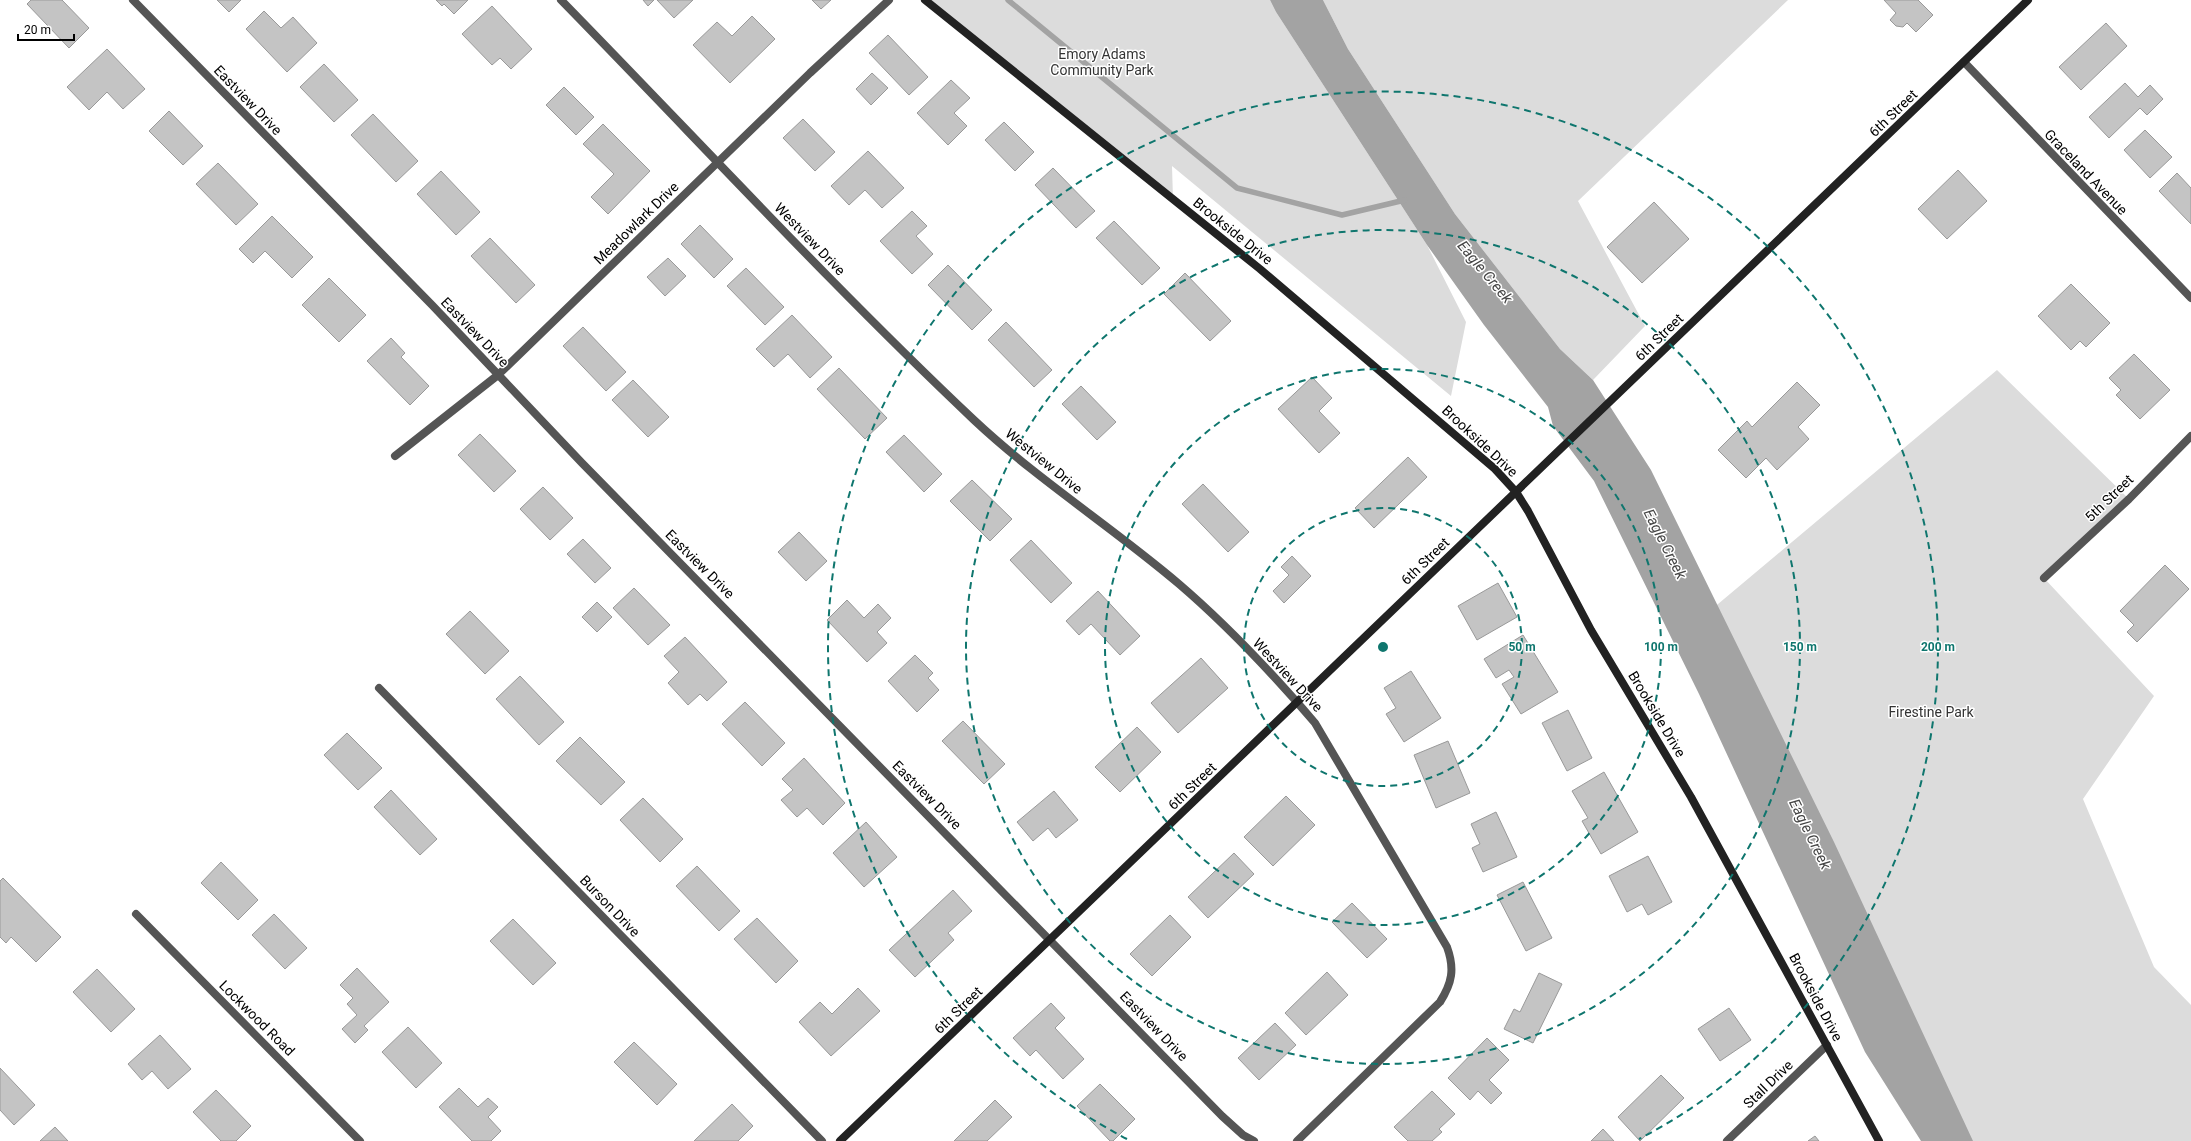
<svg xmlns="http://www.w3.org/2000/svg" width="2191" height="1141" font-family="Roboto,sans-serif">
  <rect width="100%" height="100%" fill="#fff"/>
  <path fill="#dcdcdc" d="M925 0H1270L1276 12 1427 245 1466 322 1451 396 1172 166 1173 199Z
    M1323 0H1788L1578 201 1645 326 1593 380 1560 349 1455 214 1348 49Z
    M1997 370 2129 499 2044 578 2154 696 2083 799 2154 967 2191 1005V1141H1945L1693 625Z"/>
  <path fill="#a3a3a3" d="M1270 0H1323L1348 49 1455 214 1560 349 1593 380 1651 470 1834 842 1973 1141H1921L1865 1052 1699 694 1594 481 1553 426 1548 407 1484 325 1427 245 1276 12Z"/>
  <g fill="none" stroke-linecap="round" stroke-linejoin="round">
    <path stroke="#a3a3a3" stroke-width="5.5" d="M1008 0 1237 188 1342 215 1405 200"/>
  </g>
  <path fill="#c4c4c4" stroke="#999" d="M31 0H62L89 28 69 48 27 4Z
    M217 0H241L229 12Z
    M436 0H468L454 14 444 4 442 6Z
    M643 0H654L648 6Z
    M657 0H693L674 18Z
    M812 0H831L821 9Z
    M1884 0H1918L1933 15 1916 32 1907 23 1903 27 1896 26 1890 20 1896 13Z
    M492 6 532 49 511 69 500 58 492 65 462 34Z
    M264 11 281 28 293 17 317 43 287 72 246 29Z
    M752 16 775 39 730 83 693 45 717 22 732 36Z
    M2106 23 2127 46 2081 90 2059 67Z
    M888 35 928 77 909 95 869 53Z
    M107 49 145 89 123 109 107 92 89 110 67 87Z
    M324 64 358 100 334 122 300 87Z
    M872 73 888 88 871 105 856 89Z
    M951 80 970 98 954 113 967 126 948 145 917 113Z
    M2125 83 2138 97 2150 85 2163 99 2147 115 2140 108 2109 138 2089 117Z
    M564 87 594 117 576 135 546 105Z
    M169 111 203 146 183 165 149 131Z
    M373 114 418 161 396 182 351 135Z
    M803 119 835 152 815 171 783 138Z
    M1004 122 1034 152 1015 171 985 140Z
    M603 124 650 171 608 214 591 197 614 174 583 144Z
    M2145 130 2172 157 2150 178 2124 150Z
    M868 151 904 188 882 208 865 190 849 205 831 186Z
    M218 163 258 204 236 225 196 184Z
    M1053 168 1095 211 1076 228 1035 185Z
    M1958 170 1987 201 1947 239 1918 209Z
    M441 171 480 212 456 235 417 194Z
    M2177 173 2191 188V224L2159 191Z
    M1654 202 1689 239 1642 283 1607 247Z
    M912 211 927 226 916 236 933 254 912 274 880 241Z
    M272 216 313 257 292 278 265 251 253 263 239 249Z
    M1114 221 1160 268 1142 285 1096 238Z
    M700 225 733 259 714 278 681 244Z
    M490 238 535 285 516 303 471 256Z
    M668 258 686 276 665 296 647 277Z
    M948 265 992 310 972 330 928 285Z
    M746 268 784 307 765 325 727 286Z
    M1185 273 1231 321 1210 341 1164 294Z
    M329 278 366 315 339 342 302 305Z
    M2071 284 2110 323 2086 347 2080 341 2071 350 2038 316Z
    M792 315 832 357 810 378 788 354 774 367 756 349Z
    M1006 322 1052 370 1034 387 988 340Z
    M583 327 626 372 606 391 563 346Z
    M391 338 405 353 401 357 429 386 410 405 367 361Z
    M2134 354 2170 390 2140 419 2116 395 2121 390 2109 378Z
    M839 368 887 418 865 439 817 389Z
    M1312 377 1332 398 1319 411 1340 433 1319 453 1278 409Z
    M633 380 669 417 648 437 612 400Z
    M1797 382 1820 405 1798 427 1809 439 1777 470 1766 458 1746 478 1718 450 1747 421 1752 427Z
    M1081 386 1116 422 1097 440 1062 404Z
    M480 434 516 471 494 492 458 455Z
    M904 435 942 474 924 492 886 452Z
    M1408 457 1427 477 1374 528 1355 508Z
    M972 480 1012 519 990 541 950 501Z
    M1203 484 1249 532 1228 552 1182 504Z
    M543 487 573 518 550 540 520 509Z
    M799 532 827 561 806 581 778 552Z
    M583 539 611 568 595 583 567 554Z
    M1031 540 1072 583 1051 603 1010 560Z
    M1292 556 1311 576 1284 603 1273 591 1289 575 1281 567Z
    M2165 565 2189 589 2137 642 2127 632 2134 625 2120 611Z
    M1498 583 1517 617 1477 640 1458 606Z
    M634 588 670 625 648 645 613 608Z
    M1098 591 1140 636 1120 655 1091 624 1079 635 1066 621Z
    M847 600 864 618 878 604 891 618 877 632 887 643 867 662 827 620Z
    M597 602 612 617 597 632 582 617Z
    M470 611 509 651 485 674 446 634Z
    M1523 635 1558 692 1521 714 1502 684 1514 677 1509 670 1496 678 1484 659Z
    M685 637 727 682 707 701 700 694 688 705 668 683 679 672 664 656Z
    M915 655 933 673 928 678 939 690 917 712 888 681Z
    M1201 658 1228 688 1178 733 1151 703Z
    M1411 671 1441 718 1404 742 1386 714 1396 708 1384 688Z
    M520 676 564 722 539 745 496 699Z
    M745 702 785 743 762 766 722 724Z
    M1568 710 1592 758 1567 771 1542 723Z
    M963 721 1005 764 984 784 942 741Z
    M1137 727 1161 752 1120 792 1095 767Z
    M347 733 382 768 358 790 324 755Z
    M580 737 625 782 601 805 556 761Z
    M1448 741 1470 793 1436 808 1414 755Z
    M804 758 845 803 823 825 807 808 797 817 781 800 793 790 782 779Z
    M1604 772 1638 832 1601 854 1582 821 1588 818 1572 791Z
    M391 790 437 839 420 855 374 807Z
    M1054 791 1078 820 1056 838 1048 828 1033 841 1017 822Z
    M1286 796 1315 825 1273 866 1244 837Z
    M643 798 683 839 660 862 620 820Z
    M1496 812 1517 857 1483 872 1472 848 1480 844 1471 824Z
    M866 822 897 857 864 887 833 853Z
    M1234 853 1254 874 1208 918 1188 897Z
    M1648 856 1672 902 1648 915 1642 904 1627 912 1609 876Z
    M221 862 258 900 238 920 201 883Z
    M697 866 740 911 719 931 676 886Z
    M3 878 61 937 36 962 11 937 6 943 0 937V881Z
    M1523 882 1552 938 1526 951 1497 895Z
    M953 890 972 911 948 933 954 940 915 977 889 950Z
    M1352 903 1387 939 1367 958 1332 922Z
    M274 914 307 948 285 969 252 935Z
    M1170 915 1191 937 1152 976 1130 954Z
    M757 918 798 961 776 983 734 939Z
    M513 919 556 963 533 985 490 941Z
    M357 968 389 1002 364 1026 368 1030 355 1043 342 1029 357 1015 347 1004 353 998 340 985Z
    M97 969 135 1009 111 1032 73 992Z
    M1327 972 1348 995 1306 1035 1285 1013Z
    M1539 973 1562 984 1533 1043 1504 1029 1514 1009 1520 1012Z
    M858 988 880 1011 831 1056 799 1022 820 1002 832 1014Z
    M1051 1003 1065 1018 1055 1028 1084 1059 1063 1079 1036 1050 1030 1056 1013 1038Z
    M1729 1008 1751 1040 1720 1061 1698 1029Z
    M1275 1023 1296 1045 1259 1080 1238 1058Z
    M408 1027 442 1063 416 1088 382 1052Z
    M160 1035 191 1069 168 1089 152 1071 142 1080 128 1064Z
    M1487 1038 1509 1060 1489 1080 1502 1093 1491 1104 1478 1091 1470 1100 1448 1078Z
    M634 1042 677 1084 657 1105 614 1062Z
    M0 1068 35 1105 14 1125 0 1110Z
    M1661 1075 1684 1098 1640 1141 1618 1117Z
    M1100 1084 1135 1119 1113 1141H1110L1077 1106Z
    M459 1088 478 1107 488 1098 498 1107 488 1117 501 1131 491 1141H472L439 1107Z
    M216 1090 251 1126 236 1141H221L193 1112Z
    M1432 1091 1455 1114 1439 1129 1442 1132 1432 1141H1408L1394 1127Z
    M995 1100 1012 1117 987 1141H954Z
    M732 1104 753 1126 738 1141H694Z
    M55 1127 68 1141H40Z
    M1603 1129 1614 1141H1591Z
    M1815 1136 1819 1141H1808Z"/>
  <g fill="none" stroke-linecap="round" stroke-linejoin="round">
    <path stroke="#555" stroke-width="8" d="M133 0 432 305 582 463 1222 1116 1243 1135 1254 1141
      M561 0C698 140 831 285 974 420 1038 480 1112 527 1179 584 1228 626 1273 674 1315 723L1447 947C1455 969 1452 983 1440 1002L1297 1141
      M1964 62 2191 298
      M395 456 498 375 810 73 889 0
      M2044 578 2129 499 2191 436
      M379 688 822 1141
      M136 914 360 1141
      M1727 1141 1827 1045"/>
    <path stroke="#222" stroke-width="8" d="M925 0 1260 269 1495 469 1516 492 1528 511 1591 630 1691 797 1879 1141
      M840 1141 2028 0"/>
  </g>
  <g fill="none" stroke="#0f766e" stroke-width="2" stroke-dasharray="7 5">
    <circle cx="1383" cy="647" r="139"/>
    <circle cx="1383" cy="647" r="278"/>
    <circle cx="1383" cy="647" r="417"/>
    <path d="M1127 1139A555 555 0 1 1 1639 1139"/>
  </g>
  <g text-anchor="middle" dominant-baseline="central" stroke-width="3" stroke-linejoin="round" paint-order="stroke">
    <g font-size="14" fill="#333" stroke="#fff">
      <text x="1102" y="54">Emory Adams<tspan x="1102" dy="16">Community Park</tspan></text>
      <text x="1931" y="712">Firestine Park</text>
    </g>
    <g font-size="14" fill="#000" stroke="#fff">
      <text transform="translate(248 100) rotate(46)">Eastview Drive</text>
      <text transform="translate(1893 113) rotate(-44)">6th Street</text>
      <text transform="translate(2086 172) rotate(46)">Graceland Avenue</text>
      <text transform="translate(636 223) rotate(-44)">Meadowlark Drive</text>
      <text transform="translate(1233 231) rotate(39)">Brookside Drive</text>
      <text transform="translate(810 239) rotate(46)">Westview Drive</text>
      <text transform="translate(475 332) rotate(46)">Eastview Drive</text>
      <text transform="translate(1659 337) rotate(-44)">6th Street</text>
      <text transform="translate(1480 441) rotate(43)">Brookside Drive</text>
      <text transform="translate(1044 461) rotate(39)">Westview Drive</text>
      <text transform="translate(2109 498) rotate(-44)">5th Street</text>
      <text transform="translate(1425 561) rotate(-44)">6th Street</text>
      <text transform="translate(700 564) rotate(45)">Eastview Drive</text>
      <text transform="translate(1288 675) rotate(47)">Westview Drive</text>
      <text transform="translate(1657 714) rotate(59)">Brookside Drive</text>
      <text transform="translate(1192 786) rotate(-44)">6th Street</text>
      <text transform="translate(927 795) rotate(45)">Eastview Drive</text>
      <text transform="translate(610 906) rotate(46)">Burson Drive</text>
      <text transform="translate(1816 997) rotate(62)">Brookside Drive</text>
      <text transform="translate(958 1010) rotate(-44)">6th Street</text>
      <text transform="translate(257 1018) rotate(45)">Lockwood Road</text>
      <text transform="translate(1154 1026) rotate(46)">Eastview Drive</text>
      <text transform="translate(1768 1084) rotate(-44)">Stall Drive</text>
    </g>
    <g font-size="15" font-style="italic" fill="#444" stroke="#fff">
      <text transform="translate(1485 272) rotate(50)">Eagle Creek</text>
      <text transform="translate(1665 544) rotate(63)">Eagle Creek</text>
      <text transform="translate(1810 834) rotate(64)">Eagle Creek</text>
    </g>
  </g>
  <circle cx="1383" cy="647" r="6" fill="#0f766e" stroke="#fff" stroke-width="2"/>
  <g font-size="12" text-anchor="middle" font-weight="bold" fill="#0f766e" stroke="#fff" stroke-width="3" stroke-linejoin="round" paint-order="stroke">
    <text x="1522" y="651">50 m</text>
    <text x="1661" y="651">100 m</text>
    <text x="1800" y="651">150 m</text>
    <text x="1938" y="651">200 m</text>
  </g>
  <path d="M18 34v6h56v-6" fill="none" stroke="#000000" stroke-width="2"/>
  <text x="24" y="34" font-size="12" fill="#000000" stroke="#ffffff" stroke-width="3" paint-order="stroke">20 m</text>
</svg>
